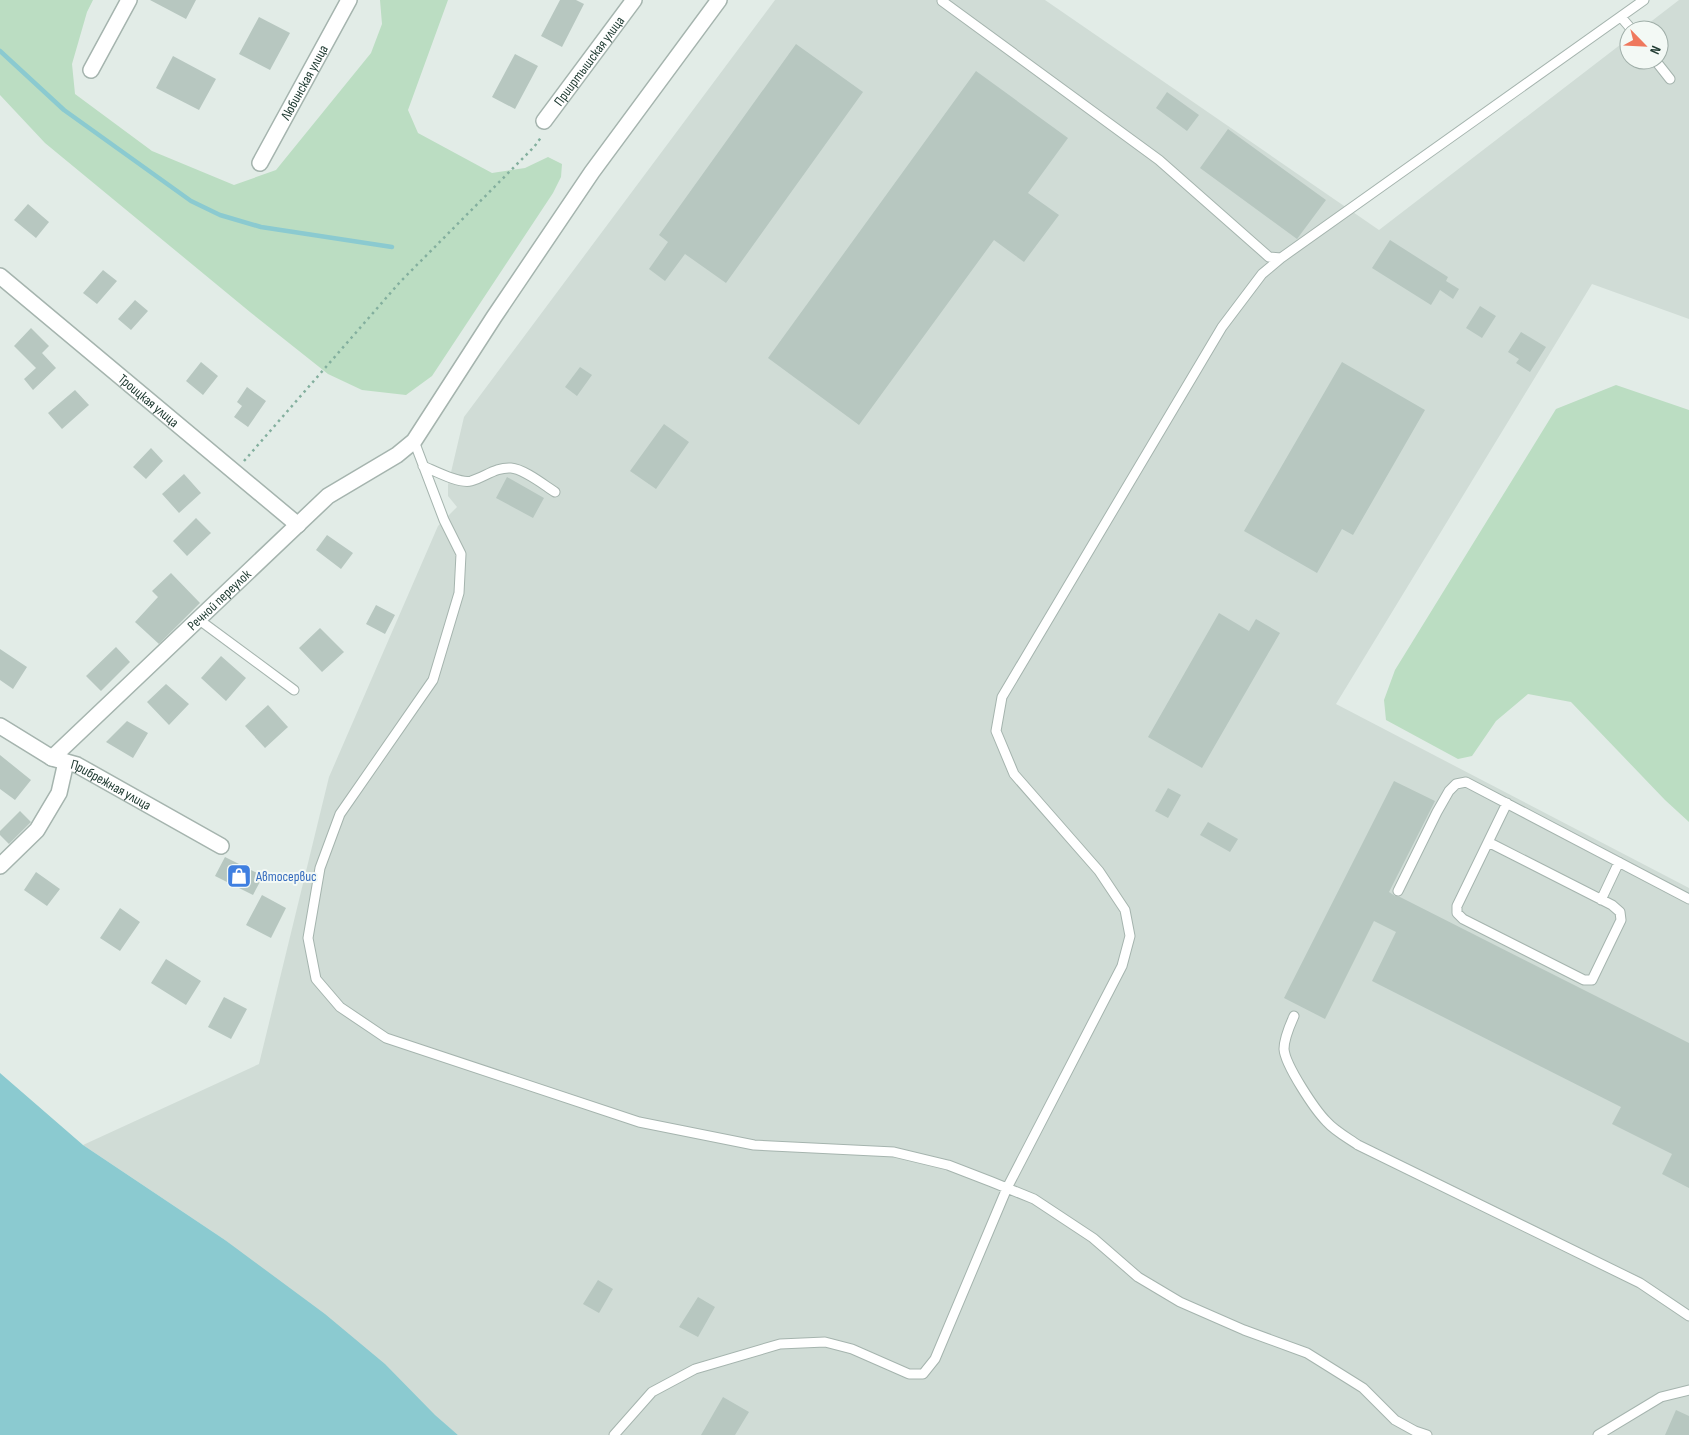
<svg xmlns="http://www.w3.org/2000/svg" width="1689" height="1435" font-family="'Sofia Sans Condensed',sans-serif">
  <rect width="100%" height="100%" fill="#e2ece7"/>
  <path fill="#d0dcd6" d="M775 0H1045L1379 230 1629 38V60H1659V30H1640L1679 0H1689V319L1592 284 1336 704 1689 888V1435H458L225 1240 83 1145 259 1064 329 777 438 526 457 507 448 496V485L464 417Z"/>
  <path fill="#bbddc2" d="M0 0H93L87 12 72 64 75 94 152 151 234 185 276 170 371 53 382 24 380 0H448L408 110 418 133 492 173 525 168 548 157 562 164 561 177 553 193 432 376 406 395 362 390 328 374 250 312 45 143 0 95Z
    M1616 385 1689 410V822L1665 800 1571 702 1528 694 1496 721 1472 756 1458 759 1386 720 1384 700 1395 670 1556 409Z"/>
  <path fill="#8bcad0" d="M0 1073 83 1145 225 1240 325 1314 385 1364 435 1415 458 1435H0Z"/>
  <g fill="none" stroke-linecap="round" stroke-linejoin="round">
    <path stroke="#8bcad0" stroke-width="4.5" d="M0 51 64 110 191 201 220 215 261 227 392 247"/>
  </g>
  <path fill="#b7c7c0" d="M150 0H196L186 19Z
    M560 0H576L584 4 562 47 541 36Z
    M259 17 290 33 270 70 239 54Z
    M796 44 863 92 726 283 685 254 665 281 649 269 668 242 659 235Z
    M515 54 538 66 515 109 492 97Z
    M173 56 216 79 199 110 156 88Z
    M976 71 1068 138 1028 193 1059 215 1024 262 994 240 859 425 768 358Z
    M1167 92 1199 115 1187 131 1156 108Z
    M1228 129 1326 200 1297 239 1200 168Z
    M28 204 49 222 36 238 14 220Z
    M1390 240 1448 277 1446 281 1459 289 1453 299 1440 290 1431 305 1372 268Z
    M103 270 117 281 97 304 83 293Z
    M135 300 148 311 131 330 118 319Z
    M1480 306 1496 316 1482 338 1466 328Z
    M31 328 49 346 42 353 56 368 33 390 24 379 36 368 14 346Z
    M1521 332 1546 347 1530 372 1516 363 1519 359 1508 352Z
    M201 362 218 376 203 395 186 381Z
    M1342 362 1425 410 1353 535 1342 529 1317 573 1244 531Z
    M580 367 592 375 577 396 565 387Z
    M247 387 266 401 248 427 234 417 242 406 237 402Z
    M75 390 89 405 62 429 48 413Z
    M664 424 689 442 656 489 630 471Z
    M151 448 163 461 146 479 133 467Z
    M184 474 201 493 179 513 162 494Z
    M507 477 544 498 533 518 496 498Z
    M196 518 211 533 187 556 173 541Z
    M327 535 353 553 341 569 316 550Z
    M171 573 200 603 159 644 135 622 158 597 152 591Z
    M376 605 395 615 385 634 366 624Z
    M1219 613 1249 631 1256 619 1280 633 1202 768 1148 737Z
    M320 628 344 652 322 672 299 648Z
    M116 647 130 662 101 691 86 676Z
    M0 649 27 667 13 689 0 680Z
    M221 656 246 678 226 701 201 678Z
    M166 684 189 704 169 725 147 702Z
    M268 705 288 727 265 748 245 726Z
    M127 721 148 733 133 758 106 742Z
    M0 755 31 780 15 800 0 789Z
    M1394 781 1435 801 1389 892 1395 896 1400 897 1689 1043V1188L1662 1174 1672 1154 1612 1124 1621 1107 1372 981 1396 932 1374 921 1325 1019 1284 998Z
    M1168 788 1181 795 1168 818 1155 811Z
    M20 811 31 822 9 844 0 835V831Z
    M1208 822 1238 839 1230 852 1200 835Z
    M225 857 263 876 253 895 215 876Z
    M36 872 60 889 47 906 24 890Z
    M262 895 286 908 271 938 246 925Z
    M120 908 140 922 120 951 100 938Z
    M166 959 201 981 186 1005 151 983Z
    M224 997 247 1009 231 1039 208 1027Z
    M598 1280 613 1289 599 1313 583 1304Z
    M698 1297 715 1307 698 1337 679 1327Z
    M723 1397 749 1412 735 1435H701Z
    M1676 1410 1689 1416V1435H1665Z"/>
  <g fill="none" stroke-linecap="round" stroke-linejoin="round">
    <defs>
      <path id="lane" d="M942 1 1159 160 1269 257 1281 258 1644 0
        M1621 17 1632 30
        M1655 60 1670 79
        M414 441 444 520 461 554 459 593 433 680 340 814 320 868 308 938 316 979 340 1007 386 1038 639 1122 754 1145 894 1152 948 1165 992 1182 1034 1199 1093 1238 1138 1277 1180 1302 1244 1330 1307 1353 1363 1388 1395 1420 1415 1431 1427 1435
        M423 466C435 471 459 484 471 481 485 477 496 467 511 468 524 469 544 485 555 492
        M198 619 294 690
        M1488 842 1612 905 1620 912 1621 920 1592 980H1584L1463 919 1457 913V906L1507 803
        M1398 891 1437 812 1449 791 1456 784 1466 782 1689 899
        M1601 900 1619 862
        M1294 1016C1290 1025 1284 1038 1284 1049 1285 1065 1315 1110 1327 1122 1335 1131 1348 1138 1358 1145L1640 1283 1689 1316
        M614 1435 652 1392 695 1369 780 1344 825 1342 852 1349 909 1374H923L935 1359 1007 1188 1122 966 1130 936 1125 910 1099 871 1014 774 996 731 1002 697 1222 327 1262 274 1281 258
        M1598 1435 1661 1397 1689 1390"/>
      <g id="street">
        <path d="M91 70 129 0"/>
        <path id="s1" d="M544 121 634 0"/>
        <path id="s2" d="M260 163 349 0"/>
        <path id="s3" d="M0 276 298 525"/>
        <path id="s4" d="M0 726 52 758 77 765 221 846"/>
        <path id="s5" d="M52 758 328 496 397 455 414 441 494 317 592 172 719 0"/>
        <path d="M0 866 37 830 59 793 66 762"/>
      </g>
    </defs>
    <use href="#lane" stroke="#a5b4ae" stroke-width="11"/>
    <use href="#street" stroke="#a5b4ae" stroke-width="18"/>
    <path stroke="#83af9e" stroke-width="2.5" stroke-dasharray="2.5 4" stroke-linecap="butt" d="M244 461 400 282 534 147 542 136"/>
    <use href="#lane" stroke="#fff" stroke-width="9"/>
    <use href="#street" stroke="#fff" stroke-width="15"/>
  </g>
  <defs>
    <symbol id="shop-square" viewBox="-11 -11 22 22"><rect x="-9" y="-9" width="18" height="18" rx="4" fill="#3f7fe0" stroke="#f3f9f5"/><path d="M-5-2.5h2.3a2.7 3.5 0 0 1 5.4 0H5L5.5 6h-11ZM-1.5-2.5h3a1.5 2.3 0 0 0-3 0Z" fill="#fff"/></symbol>
  </defs>
  <g fill-rule="evenodd">
    <use href="#shop-square" x="225" y="862" width="28" height="28"/>
  </g>
  <g text-anchor="middle" dominant-baseline="central" stroke-width="4" stroke-linejoin="round" paint-order="stroke">
    <g font-size="14" fill="#223d34" stroke="#f3f9f5">
      <text stroke="none"><textPath href="#s1" startOffset="75">Прииртышская улица</textPath></text>
      <text stroke="none"><textPath href="#s2" startOffset="92">Любинская улица</textPath></text>
      <text stroke="none"><textPath href="#s3" startOffset="194">Троицкая улица</textPath></text>
      <text stroke="none"><textPath href="#s5" startOffset="230">Речной переулок</textPath></text>
      <text stroke="none"><textPath href="#s4" startOffset="126">Прибрежная улица</textPath></text>
    </g>
    <g font-size="14" fill="#366cbe" stroke="#f3f9f5" text-anchor="start">
      <text x="256" y="876">Автосервис</text>
    </g>
  </g>
  <g transform="translate(1644 45) rotate(114)"><circle r="24" fill="#f3f9f5" stroke="#9faea8"/>
  <path d="M0-4L9 19L0 12L-9 19Z" fill="#ef785d"/>
  <text y="-8" font-size="14" font-weight="bold" text-anchor="middle" fill="#223d34">N</text>
  </g>
</svg>
